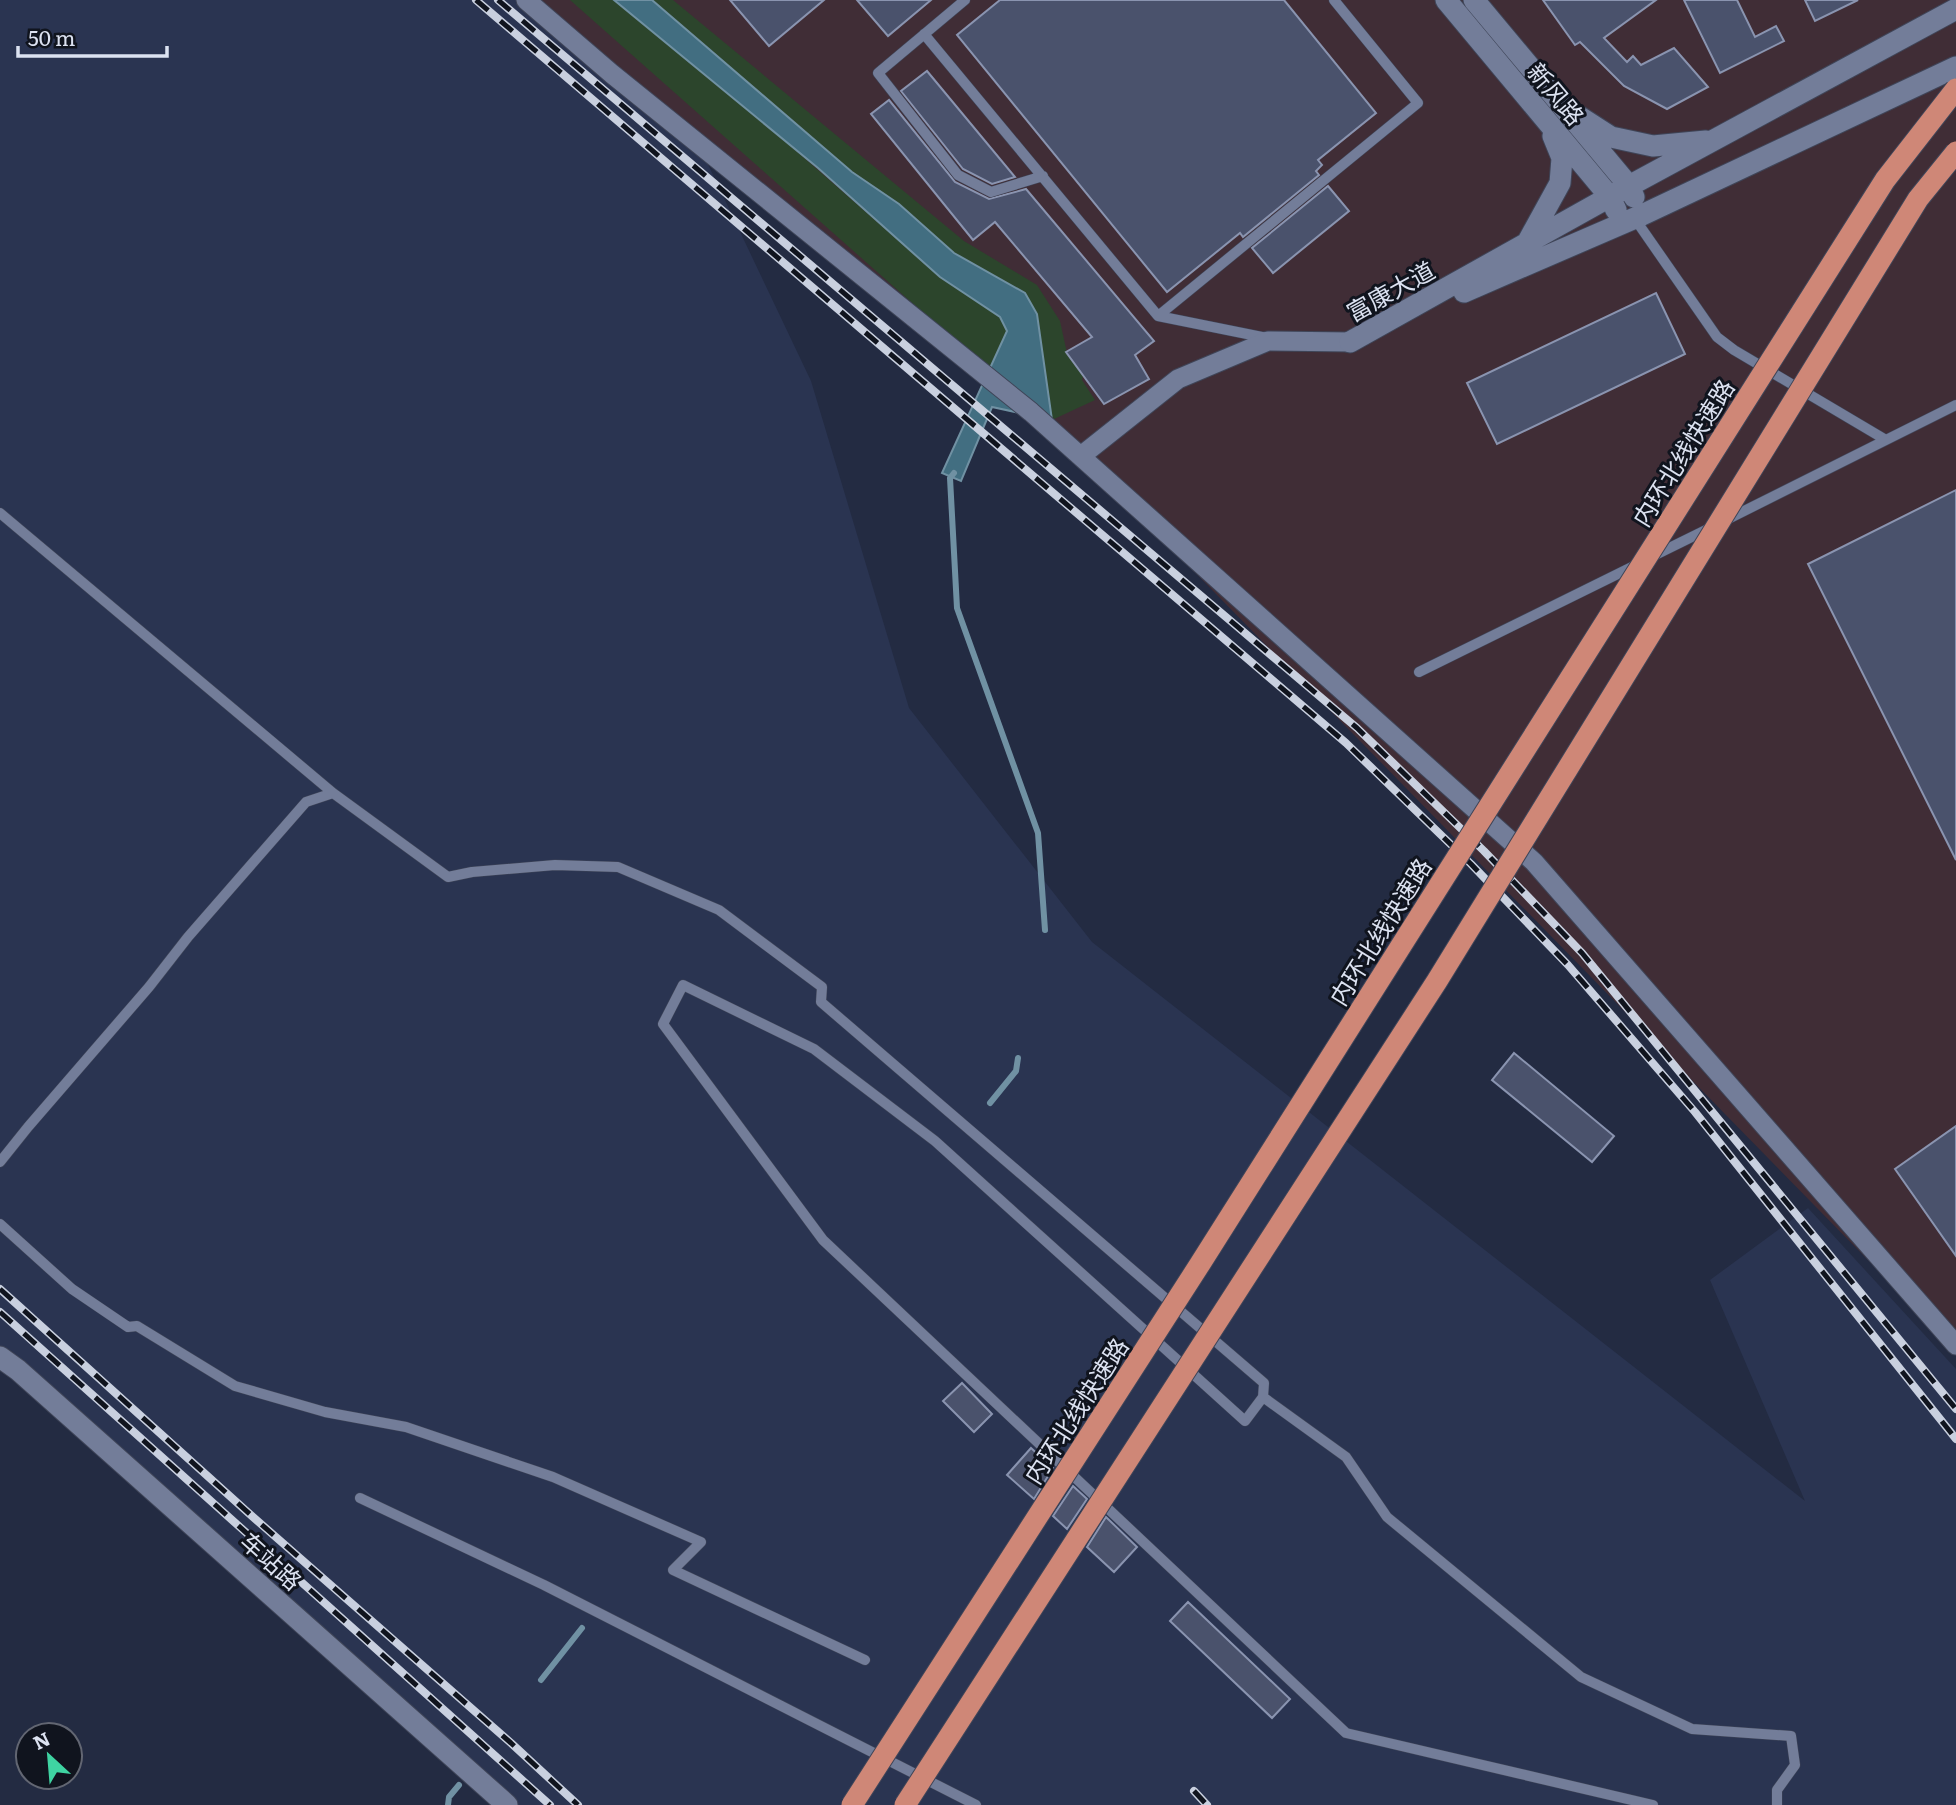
<svg xmlns="http://www.w3.org/2000/svg" width="1956" height="1805" font-family="Literata,'Noto Sans SC',serif">
  <rect width="100%" height="100%" fill="#232b42"/>
  <path fill="#402d36" d="M536 0H1956V1350L1081 456Z"/>
  <path fill="#2a3451" d="M0 0H536L694 135 811 381 909 708 1092 942 1805 1501 1710 1280 1808 1208 1956 1369V1805H504L0 1357Z"/>
  <path fill="#2c452c" d="M570 0H614L786 142 940 277 1000 317 1007 331 989 371Z
    M652 0H673L964 241 1037 285 1060 321 1067 353 1083 376 1082 380 1095 400 1052 420 1037 314 1025 293 954 253 899 204 852 172Z"/>
  <path fill="#426e81" stroke="#7091a3" stroke-width="2" d="M614 0H652L852 172 899 204 954 253 1025 293 1037 314 1052 420 992 407 961 481 942 473 1007 331 1000 317 940 277 818 168Z"/>
  <g fill="none" stroke-linecap="round" stroke-linejoin="round">
    <path stroke="#7091a3" stroke-width="6" d="M954 473 950 478 957 608 1038 833 1045 930
      M990 1103 1016 1071 1018 1058
      M541 1680 582 1628
      M448 1805 449 1797 459 1785"/>
  </g>
  <path fill="#4a526c" stroke="#8a94b0" stroke-width="2" d="M730 0H824L769 46Z
    M857 0H931L888 36Z
    M1000 0H1284L1376 113 1318 160 1322 165 1316 171 1319 175 1243 237 1240 233 1167 292 957 35Z
    M1543 0H1656L1604 38 1627 62 1633 56 1641 65 1674 48 1708 87 1667 109 1624 86 1580 42 1575 45Z
    M1684 0H1737L1755 37 1776 26 1784 41 1720 73Z
    M1805 0H1858L1815 21Z
    M927 71 1015 177 992 184 963 169 901 91Z
    M889 100 955 182 989 199 1026 189 1154 341 1135 355 1149 379 1104 404 1066 352 1092 337 995 222 973 240 871 114Z
    M1328 186 1349 211 1273 273 1252 248Z
    M1656 293 1685 354 1497 444 1467 383Z
    M1956 490V860L1808 564Z
    M1514 1053 1614 1136 1592 1162 1492 1080Z
    M1956 1126V1256L1895 1169Z
    M962 1383 992 1414 974 1432 943 1401Z
    M1031 1448 1053 1468 1034 1499 1007 1475Z
    M1073 1486 1087 1499 1067 1529 1053 1516Z
    M1106 1517 1137 1547 1114 1572 1087 1547Z
    M1188 1602 1290 1699 1272 1718 1170 1621Z"/>
  <g fill="none" stroke-linecap="round" stroke-linejoin="round">
    <defs>
      <path id="lane" d="M965 0 878 73 958 175 991 192 1043 176
        M924 34 1158 316 1418 103 1334 0
        M1635 219 1717 337 1734 350 1886 440
        M1158 316 1267 338
        M0 513 333 793
        M1726 520 1956 405
        M1651 557 1710 528
        M1419 672 1638 564
        M0 1162 28 1127 149 987 188 937 306 802 333 793 448 877 472 872 555 865 618 867 719 910 822 987 821 1002 1264 1383 1263 1397
        M0 1224 72 1289 128 1327 137 1326 235 1386 325 1412 406 1427 553 1477 701 1542 673 1570 865 1660
        M360 1498 544 1585 976 1805
        M1653 1805 1346 1733 823 1240 663 1024 683 985 814 1049 935 1141 1245 1421 1263 1397 1346 1457 1387 1517 1581 1677 1692 1729 1791 1736 1795 1765 1777 1790V1805"/>
      <path id="street" d="M526 0 612 74 1031 412 1534 862 1956 1345
        M1081 456 1178 379 1268 341 1350 342"/>
      <path id="secondary" d="M1446 0 1610 197 1616 210
        M1474 0 1629 186 1634 197
        M1580 117 1611 137 1653 146 1706 141
        M1527 243 1560 183 1562 158 1553 136
        M1464 292 1642 215 1956 67
        M1350 342 1629 186 1956 9
        M0 1357 18 1370 507 1805"/>
    </defs>
    <use href="#lane" stroke="#3f4558" stroke-width="11"/>
    <use href="#street" stroke="#3f4558" stroke-width="21"/>
    <use href="#secondary" stroke="#3f4558" stroke-width="23"/>
    <use href="#lane" stroke="#737d99" stroke-width="10"/>
    <use href="#street" stroke="#737d99" stroke-width="19"/>
    <use href="#secondary" stroke="#737d99" stroke-width="21"/>
    <defs>
      <path id="rail" d="M476 0 1346 743 1471 864 1568 965 1695 1112 1956 1439
        M498 0 1357 728 1484 851 1582 953 1956 1409
        M0 1289 253 1517 511 1743 578 1805
        M0 1312 550 1805
        M1194 1791 1207 1805"/>
    </defs>
    <use href="#rail" stroke="#c9d0df" stroke-width="8"/>
    <use href="#rail" stroke="#10141e" stroke-width="5" stroke-dasharray="16" stroke-linecap="butt"/>
    <defs>
      <path id="highway-bridge" d="M852 1805 1200 1264 1885 180 1956 89
        M905 1805 1437 981 1918 199 1956 152"/>
    </defs>
    <use href="#highway-bridge" stroke="#3f4558" stroke-width="23" stroke-linecap="butt"/>
    <use href="#highway-bridge" stroke="#cf8777" stroke-width="21"/>
  </g>
  <g text-anchor="middle" dominant-baseline="central" stroke-width="6" stroke-linejoin="round" paint-order="stroke">
    <g font-size="24" fill="#dce2f1" stroke="#10141e">
      <text transform="translate(1557 93) rotate(50)">新风路</text>
      <text transform="translate(1390 290) rotate(-29)">富康大道</text>
      <text transform="translate(1682 452) rotate(-58)">内环北线快速路</text>
      <text transform="translate(1379 931) rotate(-58)">内环北线快速路</text>
      <text transform="translate(1075 1410) rotate(-57)">内环北线快速路</text>
      <text transform="translate(272 1560) rotate(42)">车站路</text>
    </g>
  </g>
  <g transform="translate(49 1756) rotate(334)"><circle r="33" fill="#10141e" stroke="#626672" stroke-width="2"/>
  <path d="M0-5L12 26L0 18L-12 26Z" fill="#3fd4a2"/>
  <text y="-10" font-size="19" font-weight="bold" text-anchor="middle" fill="#dce2f1">N</text>
  </g>
  <path d="M18 46v10h149v-10" fill="none" stroke="#dce2f1" stroke-width="3.5"/>
  <text x="28" y="46" font-size="21" fill="#dce2f1" stroke="#10141e" stroke-width="5" paint-order="stroke">50 m</text>
</svg>
